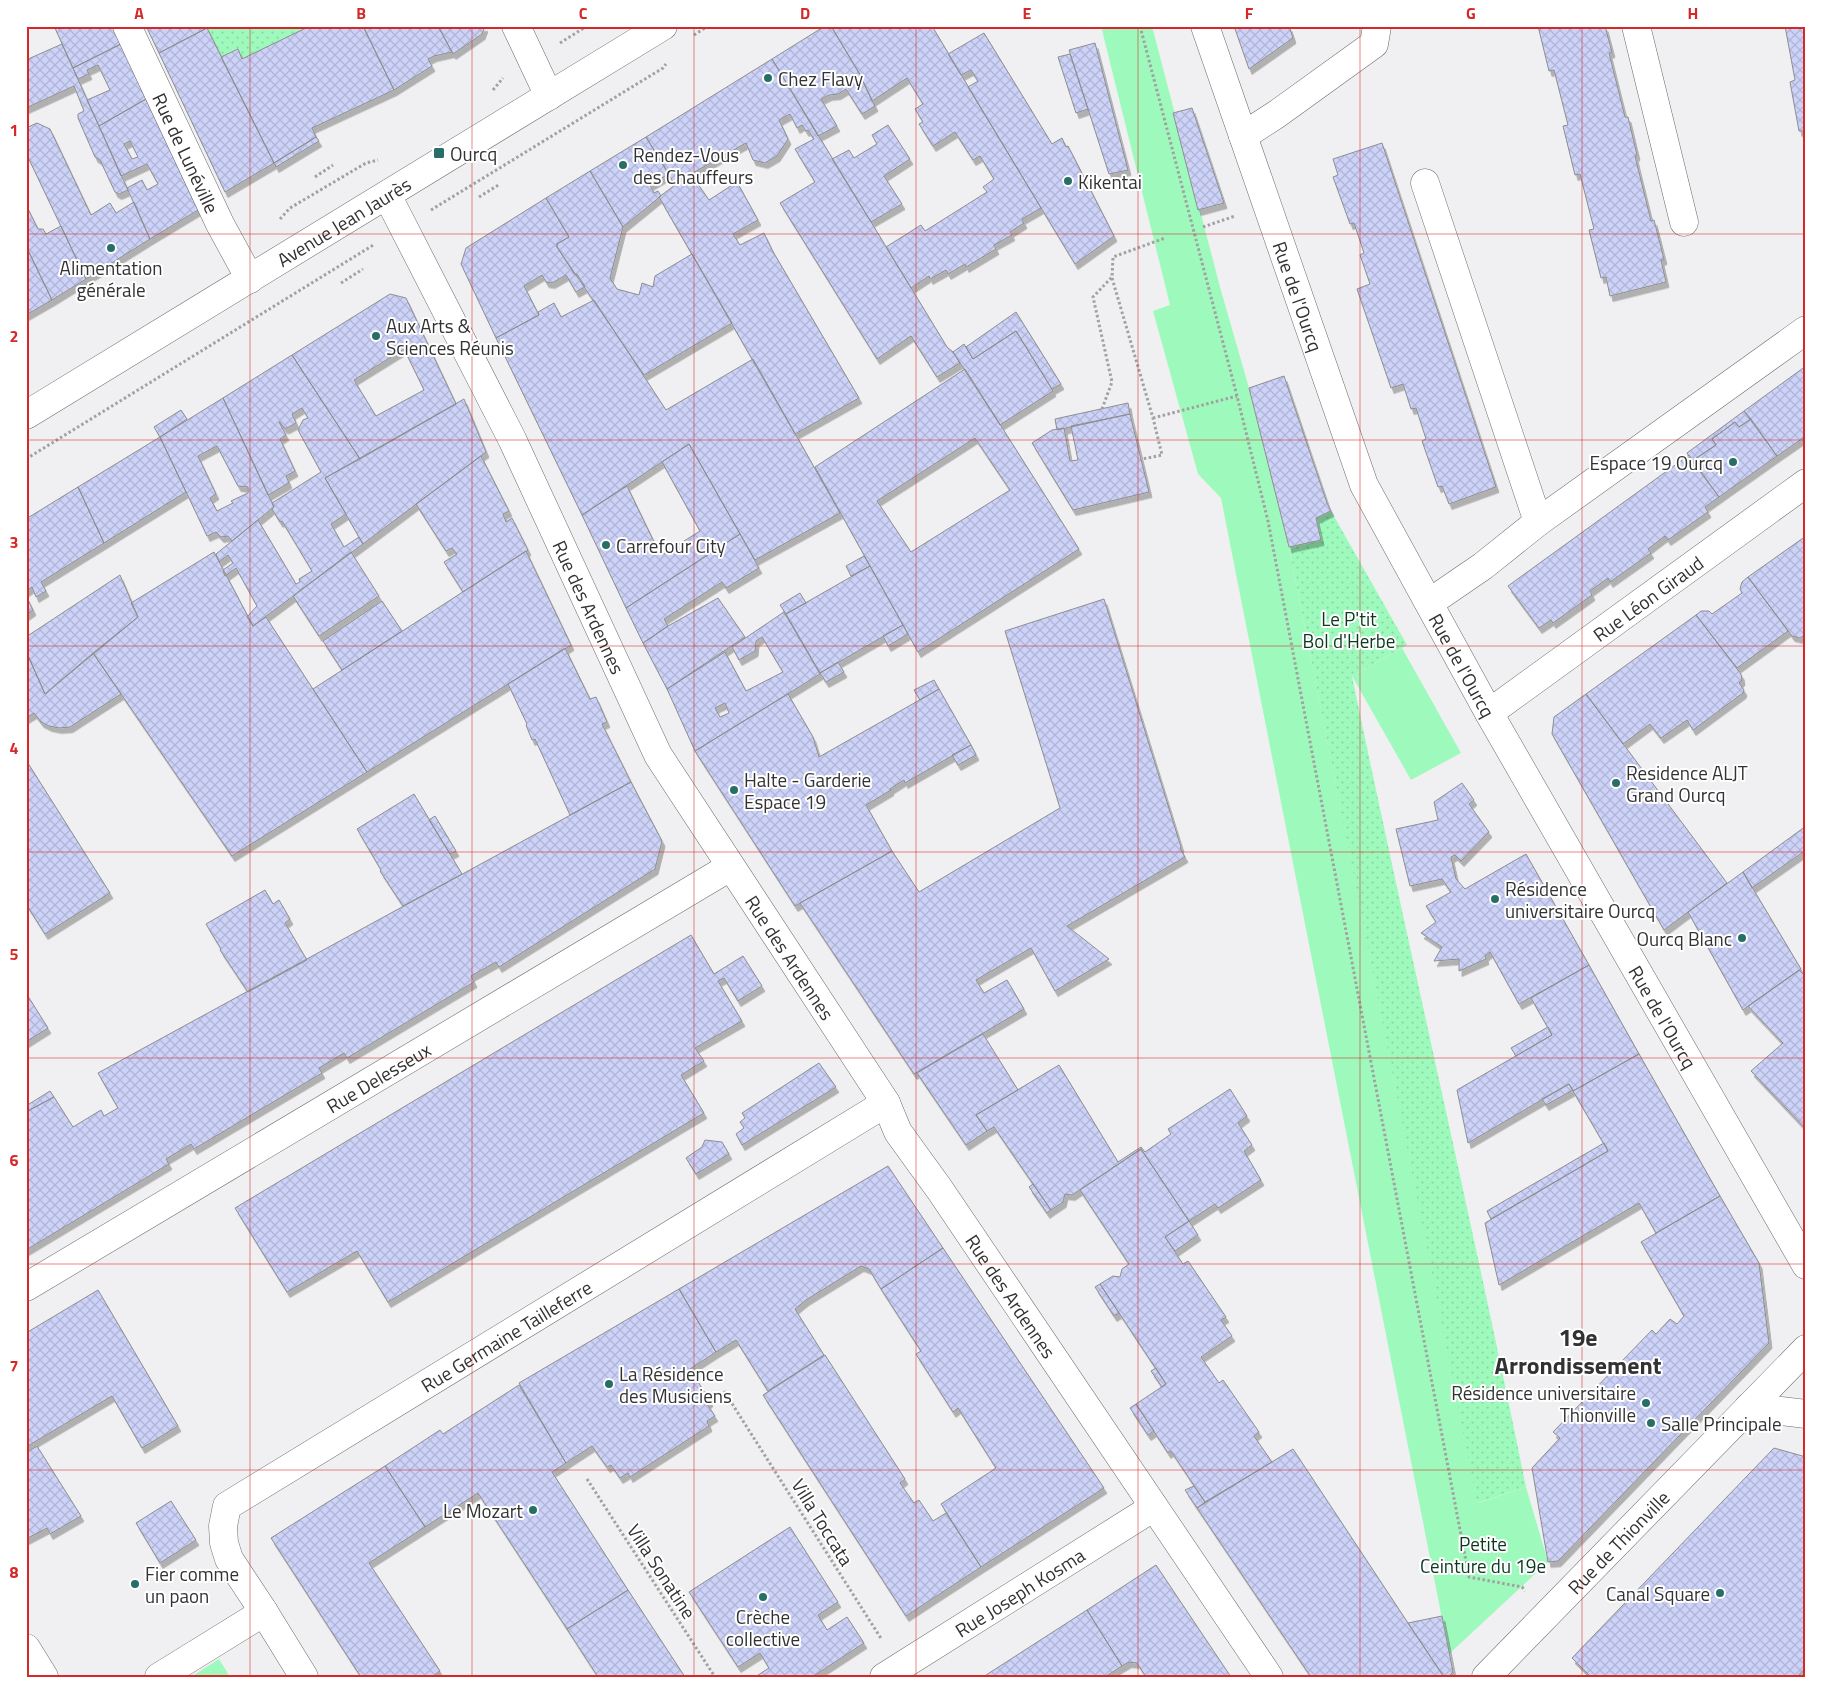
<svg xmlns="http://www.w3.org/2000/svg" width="1832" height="1703" font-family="'Titillium Web',sans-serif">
  <defs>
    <pattern id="garden-dots" width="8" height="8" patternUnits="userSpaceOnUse" patternTransform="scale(1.25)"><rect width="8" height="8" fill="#9efabc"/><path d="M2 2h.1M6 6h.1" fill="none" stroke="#89d7a2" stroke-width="1.8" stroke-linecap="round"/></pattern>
    <pattern id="building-cross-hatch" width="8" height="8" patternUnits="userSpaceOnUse" patternTransform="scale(1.25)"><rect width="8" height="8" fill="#cdd2f8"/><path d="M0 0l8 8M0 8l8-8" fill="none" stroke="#b0b5d5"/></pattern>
    <filter id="shadow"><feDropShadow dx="3" dy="5.5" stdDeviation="0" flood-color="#0004"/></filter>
  </defs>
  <rect width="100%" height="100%" fill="#f0f0f2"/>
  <path fill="#9efabc" d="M1101 26H1152L1220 287 1249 388 1289 547 1478 1503 1526 1487 1548 1562 1449 1654 1221 498 1198 474 1153 311 1170 305Z
    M1402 648 1461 753 1411 780 1352 676Z
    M219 1659 230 1677H191Z"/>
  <path fill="url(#garden-dots)" d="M206 26H310L242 59 237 49 221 57Z
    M1331 511 1407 645 1352 676C1408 946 1471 1216 1526 1487L1477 1503 1289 547 1321 540 1316 518Z"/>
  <path fill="url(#building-cross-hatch)" stroke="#8d8e8f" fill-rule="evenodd" filter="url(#shadow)" d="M54 26H112L121 44 73 68Z
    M146 26H206L207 28 159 53Z
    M310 26H363L394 90 312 128 316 137 274 163 221 57 238 49 242 59Z
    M363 26H438L452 52 434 56 428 59 432 66 394 90Z
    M438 26H485L482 34 453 54Z
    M825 26H831L859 73 875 106 862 114 846 89 838 94 829 95 821 99 837 126 818 136 772 59Z
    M831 26H932L1041 208 1022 219 1024 223 1010 232 1012 235 994 245 996 249 966 267 965 264 948 274 946 270 930 279 929 276 911 288 886 247 921 225 925 231 987 192 983 187 994 179 980 156 973 160 955 132 933 146 919 124 923 122 915 109 923 104 907 78 872 101 859 73Z
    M1234 26H1289L1293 38 1249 69Z
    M1538 26H1605L1612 52 1609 53 1625 117H1628L1637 155 1635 156 1651 221 1654 220 1664 259 1661 260 1666 282 1610 296 1606 277 1601 278 1589 230 1594 229 1580 174 1575 175 1563 126 1568 125 1554 70 1549 71Z
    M1785 26H1806V138L1804 131H1799L1790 82 1795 80Z
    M207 28 274 163 225 192 159 53Z
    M984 33 1052 144 1062 138 1066 147 1068 146 1114 236 1075 264 968 87 978 81 971 70 961 75 948 54Z
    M1095 43 1128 170 1109 174 1069 50Z
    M62 44 127 188 128 190 119 194 115 192 100 160 95 157 78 118V114L84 111 74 86 26 108V60Z
    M121 44 146 99 99 126 87 100 110 90 98 65 87 70 89 74 78 79 73 68Z
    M1070 54 1088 109 1076 113 1058 57Z
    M772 59 947 347 953 352 960 363 937 377 911 336 877 359 780 203 815 182 795 149 814 139 808 130 806 131 802 125 797 128 790 114 779 120 788 139 777 156 765 163 753 160 746 143 691 174 709 200 737 182 758 220 733 234 740 245 764 233 772 250 859 398 795 434 659 197 675 185 646 137Z
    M146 99 198 210 150 239 127 188 142 180 147 190 158 184 147 164 121 176 99 126ZM130 141 138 157 132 159 124 144Z
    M1192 108 1224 203 1198 210 1173 113Z
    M37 123 50 129 91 215 110 203 116 213 134 202 150 239 86 279 26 153V128Z
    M888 125 910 159 884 176 902 204 871 222 832 159 849 150 854 158 877 144 872 135Z
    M316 137 319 141 276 167 274 163Z
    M646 137 669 174 650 185 654 193 658 191 661 196 623 227 590 171Z
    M1382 143 1496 487 1449 504 1442 486 1438 487 1422 441 1426 439 1416 408 1411 409 1403 384 1391 388 1357 289 1370 284 1360 255 1364 253 1354 223 1350 224 1333 177 1338 175 1333 159Z
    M590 171 623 227 610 278 617 289 639 295 642 283 653 287 655 276 692 254 732 323 644 375 557 247V244L569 237 546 198Z
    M546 198 569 237 557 244V247L575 275 577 274 585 287 576 292 566 275 552 283 546 282 542 275 524 286 539 315 496 338 461 264 466 248Z
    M26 205 38 229H43L46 234 61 226 86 279 52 300 26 246Z
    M26 246 52 300 26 315Z
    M390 294 406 298 456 404 360 459 292 355ZM404 349 424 390 376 416 354 380Z
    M594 300 666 410 753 359 840 513 755 560 689 444 582 515 496 338 539 315 538 312 554 303 561 317Z
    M1016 312 1061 384 1052 389 1016 331 973 359 966 347Z
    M1016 331 1053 391 1000 425 953 352 964 344 973 359Z
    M292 355 360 459 325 478 346 514 331 524 344 547 359 537 363 544 253 626 247 617 257 606 236 568 225 576 223 570 233 563 228 555 219 562 216 554 258 520 296 584 300 582 299 579 312 571 282 521 280 522 272 509 274 507 272 503 321 472 298 430 303 420 308 418 302 408 292 414 296 423 287 428H284L280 422H279L286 435 280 439 295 471 286 476 289 483 268 495 223 398Z
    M1806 366V436L1777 456 1744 411Z
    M965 369 1079 549 918 652 815 467ZM975 438 1010 490 911 552 877 501Z
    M1284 376 1327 503 1331 511 1316 518 1321 540 1289 547 1249 388Z
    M223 398 274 507 232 541 228 536 221 537 216 532 207 536 160 437ZM217 446 238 486 248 487V493L231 501 233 503 217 511 210 498 216 494 198 456Z
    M464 399 486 452 363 544 325 478Z
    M1128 403 1130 414 1057 430 1055 419Z
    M181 410 187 419 160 437 154 427Z
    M1744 411 1751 419 1739 427 1735 422 1712 439 1716 445 1692 461 1687 453Z
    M1130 414 1149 492 1073 510 1032 443 1052 430 1064 428 1070 461 1078 460 1071 426Z
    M1751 419 1777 456 1719 497 1692 461 1716 445 1712 439 1735 422 1739 427Z
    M160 437 186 492 104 543 78 487Z
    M689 444 740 534 626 608 582 515 627 486 656 546 662 555 700 531 662 462Z
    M1689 455 1719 497 1705 507 1708 512 1668 540 1665 536 1648 549 1651 553 1610 582 1608 578 1590 591 1592 595 1553 623 1551 620 1539 628 1508 586Z
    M481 456 509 511 503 514 506 522 512 518 528 550 463 592 444 562 457 554 452 548 446 551 416 504Z
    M78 487 104 543 41 582 46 591 36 597 32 587 26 591V519Z
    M740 534 759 568 726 588 722 582 664 619 668 626 643 643 626 608Z
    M1806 536V639L1803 636 1800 638 1792 636 1748 577Z
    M526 551 571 645 367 772 313 689Z
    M214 552 253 626 266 617 367 772 232 856 93 653 138 617 131 603Z
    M351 552 379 596 319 636 293 596Z
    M864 556 870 566 851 576 846 566Z
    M870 566 903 625 820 673 786 614Z
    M120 575 138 617 45 694 26 651V637Z
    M1748 577 1788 631 1737 668 1696 615 1701 611H1709L1712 614 1742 593 1740 589 1742 582Z
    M800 593 806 603 786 614 780 605Z
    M26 596 33 610 26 615Z
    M718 598 745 637 667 689 643 643 668 626Z
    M1104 599 1181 847 1180 848 1185 857 1067 926 1109 959 1055 991 1031 948 976 980 984 993 1007 980 1024 1009 914 1074 800 903 892 851 919 892 1060 808 1005 631Z
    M382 601 402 631 342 670 323 641Z
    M784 612 820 674 695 751 667 689 725 652 746 691 783 672 762 637 756 641 755 651 739 660 732 647ZM725 703 729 713 720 717 715 708Z
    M1696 615 1741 674 1742 680 1739 683 1744 690 1743 693 1693 730 1687 720 1661 738 1650 724 1623 744 1586 694Z
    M903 625 908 634 888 646 883 636Z
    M565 648 590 699 596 697 607 722 602 724 631 782 570 815 535 739 532 740 526 725 527 724 508 684Z
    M26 651 45 694 93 653 121 694 70 727 59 728 49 726 41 722 34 713 26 718Z
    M838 662 844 672 826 682 820 673Z
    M934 680 939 689 920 700 914 690Z
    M939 689 971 745 905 783 904 780 890 789 891 790 866 805 892 851 795 906 695 751 788 694 813 737 819 757Z
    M1586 694 1727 883 1664 930 1552 734 1554 717Z
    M971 745 976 755 958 765 952 755Z
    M26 760 110 893 45 934 26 904Z
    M631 782 662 841 655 869 499 967 496 962 471 976 474 982 347 1058 344 1053 319 1068 322 1073 194 1149 191 1144 166 1159 169 1164 26 1250V1112L54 1097 73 1127 101 1110 104 1116 118 1108 98 1073Z
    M1462 783 1474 800 1469 804 1489 832 1461 861 1455 855 1451 857 1456 879 1465 889 1526 854 1589 965 1519 1004 1490 952 1485 956 1486 959 1459 971V959L1434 961 1442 947 1421 933 1436 922 1426 906 1451 892 1442 879 1410 886 1396 829 1438 820 1434 802Z
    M414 794 462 874 403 906 380 871 381 870 357 829Z
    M435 816 456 851 450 854 429 820Z
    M1806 826V850L1752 888 1743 872Z
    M1743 872 1801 969 1743 1010 1688 912Z
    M265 890 273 904 279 900 290 919 285 923 307 960 248 992 220 950 221 949 206 924Z
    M691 935 714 974 743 956 762 986 738 1001 724 978 718 981 742 1021 695 1048 704 1061 681 1075 704 1113 388 1302 357 1251 287 1292 235 1208Z
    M1589 965 1639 1054 1573 1091 1569 1084 1468 1143 1457 1090 1552 1035 1531 998Z
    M1799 970 1806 977V1129L1751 1071 1783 1043 1748 1006Z
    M26 993 48 1028 26 1042Z
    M1548 1027 1552 1035 1516 1056 1511 1048Z
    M983 1034 1018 1090 976 1115 987 1131 966 1145 917 1073Z
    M1639 1054 1720 1196 1656 1233 1639 1203 1499 1285 1485 1223 1608 1151 1573 1091Z
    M819 1063 836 1087 742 1145 736 1134 744 1128 740 1122 745 1118 742 1113Z
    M1059 1065 1118 1162 1141 1147 1145 1152 1171 1134 1168 1129 1230 1089 1247 1116 1238 1123 1252 1145 1244 1151 1261 1180 1218 1208 1215 1204 1189 1221 1141 1149 1072 1195 1065 1194 1063 1202 1051 1210 994 1127 987 1131 976 1115Z
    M1569 1084 1573 1090 1546 1105 1542 1099Z
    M50 1091 54 1097 26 1112V1106Z
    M705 1140 722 1142 729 1154 696 1174 686 1158 702 1147Z
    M1604 1143 1608 1151 1491 1219 1487 1211Z
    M1141 1149 1189 1221 1165 1237 1183 1264 1188 1261 1226 1317 1221 1320 1232 1336 1201 1357 1219 1383 1223 1380 1259 1432 1254 1436 1272 1462 1205 1502 1171 1451 1168 1453 1136 1404 1166 1384 1100 1284 1113 1276 1120 1277 1122 1269 1129 1264 1080 1190Z
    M888 1166 943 1248 881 1289 869 1269 861 1266 806 1300 795 1309 824 1355 768 1391 736 1340 716 1352 679 1289Z
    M1033 1184 1051 1210 1047 1213 1029 1187Z
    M1720 1196 1759 1263 1769 1343 1558 1561 1548 1562 1532 1468 1560 1438 1553 1432 1652 1330 1656 1334 1670 1319 1677 1324 1684 1316 1641 1242Z
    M1189 1221 1198 1235 1175 1251 1165 1237Z
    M943 1248 1104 1488 981 1567 941 1504 996 1468 958 1408 953 1412 916 1354 921 1351 881 1289Z
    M1100 1284 1119 1313 1114 1316 1095 1287Z
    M679 1289 716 1352 690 1369 710 1401 707 1404 715 1416 707 1421 709 1426 630 1477 628 1473 620 1478 611 1465 607 1467 592 1446 566 1463 519 1383Z
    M98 1290 178 1426 142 1448 112 1396 26 1447V1333Z
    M825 1355 905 1479 900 1483 914 1503 919 1500 933 1521 946 1513 981 1567 906 1616 763 1395Z
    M1156 1368 1166 1384 1162 1387 1151 1371Z
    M519 1385 566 1463 552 1472 628 1590 567 1629 478 1493 425 1527 385 1466 440 1430 443 1434Z
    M1136 1404 1154 1431 1148 1435 1130 1408Z
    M37 1446 81 1516 50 1534 47 1528 26 1539V1453Z
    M1774 1448 1806 1457V1667L1797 1677H1591L1572 1658Z
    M1293 1449 1408 1623 1444 1677H1311L1197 1508Z
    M385 1466 425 1527 369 1563 440 1671 432 1677H361L271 1538Z
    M1194 1486 1205 1502 1197 1508 1185 1490Z
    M171 1501 196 1540 160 1563 136 1523Z
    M790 1527 838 1602 818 1615 827 1630 847 1617 864 1643 812 1677H755L769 1668 760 1653 738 1667 689 1592Z
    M1156 1565 1231 1677H1146L1137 1663 1129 1662 1122 1666 1087 1610Z
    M628 1590 685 1677H598L567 1629Z
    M1087 1610 1122 1666 1105 1677H983Z
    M1442 1616 1453 1672 1448 1677H1444L1408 1623Z"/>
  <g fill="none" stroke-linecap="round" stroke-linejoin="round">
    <defs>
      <g id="minor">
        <path id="s1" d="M127 26 220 224 250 279"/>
        <path d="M516 26 549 96"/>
        <path id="s2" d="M1205 26 1364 485 1489 713 1806 1265"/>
        <path d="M1636 26 1684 222"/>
        <path d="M1243 136 1277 114 1374 44 1377 26"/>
        <path d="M1425 183 1538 522"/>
        <path id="s3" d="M387 195 512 439 658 755 886 1103 898 1132 940 1190 1269 1677"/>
        <path d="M1429 603 1483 566 1538 522 1806 330"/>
        <path id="s4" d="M1489 713 1806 483"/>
        <path id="s5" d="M26 1287 730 867"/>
        <path d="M1749 1407 1806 1414"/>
        <path d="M26 1648 44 1677"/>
        <path d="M159 1677 264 1612"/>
        <path id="s6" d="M304 1677 264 1612 229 1559 224 1543 223 1526 227 1506 886 1103"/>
        <path id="s7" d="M884 1677 1154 1507"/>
        <path id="s8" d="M1486 1677 1806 1349"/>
      </g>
      <g id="major">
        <path id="s9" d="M26 415 663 26"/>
      </g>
    </defs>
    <use href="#minor" stroke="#6c6c6e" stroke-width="29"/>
    <use href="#major" stroke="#6c6c6e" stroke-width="29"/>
    <path stroke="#a1a1a2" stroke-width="3" stroke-dasharray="2.5 2.5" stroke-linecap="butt" d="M1140 26 1237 396 1268 521 1469 1577 1522 1587 1525 1591
      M694 35 708 26
      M560 43 587 26
      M493 90 503 78
      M315 177 333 165
      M479 197 500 184
      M431 210 663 68 666 64
      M280 219 290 208 366 163 378 160
      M1203 227 1235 216
      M1112 278 1153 418 1162 455 1142 459
      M341 283 363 269
      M1102 409 1112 382 1093 297 1112 277 1113 257 1165 238
      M1153 418 1237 396
      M26 459 375 244
      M724 1391 882 1640
      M587 1479 715 1677"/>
    <use href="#minor" stroke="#fff" stroke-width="28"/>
    <use href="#major" stroke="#fff" stroke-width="28"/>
  </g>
  <path fill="none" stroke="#d62828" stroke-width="1" stroke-opacity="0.55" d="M250 26V1677M472 26V1677M694 26V1677M916 26V1677M1138 26V1677M1360 26V1677M1582 26V1677M26 234H1806M26 440H1806M26 646H1806M26 852H1806M26 1058H1806M26 1264H1806M26 1470H1806"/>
  <g fill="#266e67" stroke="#fff" stroke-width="2">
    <circle cx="768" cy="78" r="5"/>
    <rect x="433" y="147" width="12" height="12" rx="2.5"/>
    <circle cx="623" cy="165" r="5"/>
    <circle cx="1068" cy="181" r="5"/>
    <circle cx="111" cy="248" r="5"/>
    <circle cx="376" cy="336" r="5"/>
    <circle cx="1733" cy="462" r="5"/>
    <circle cx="606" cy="545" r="5"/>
    <circle cx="1616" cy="783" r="5"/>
    <circle cx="734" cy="790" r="5"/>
    <circle cx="1495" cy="899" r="5"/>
    <circle cx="1742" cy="938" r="5"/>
    <circle cx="609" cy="1384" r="5"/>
    <circle cx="1646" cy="1403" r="5"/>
    <circle cx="1651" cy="1423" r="5"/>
    <circle cx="533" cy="1510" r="5"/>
    <circle cx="135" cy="1584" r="5"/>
    <circle cx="1720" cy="1593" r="5"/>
    <circle cx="763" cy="1597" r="5"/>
  </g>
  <g text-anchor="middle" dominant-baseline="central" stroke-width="4" stroke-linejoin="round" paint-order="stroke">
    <g font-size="19" fill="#323232" stroke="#fff" text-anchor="start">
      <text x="778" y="78">Chez Flavy</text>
      <text x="450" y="153">Ourcq</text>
      <text x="633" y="154">Rendez-Vous<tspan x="633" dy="22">des Chauffeurs</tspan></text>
      <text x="1078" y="181">Kikentai</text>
      <text x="111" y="267" text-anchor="middle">Alimentation<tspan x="111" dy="22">générale</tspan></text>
      <text x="386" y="325">Aux Arts &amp;<tspan x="386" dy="22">Sciences Réunis</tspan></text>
      <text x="1723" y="462" text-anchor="end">Espace 19 Ourcq</text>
      <text x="616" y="545">Carrefour City</text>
      <text x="1626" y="772">Residence ALJT<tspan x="1626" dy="22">Grand Ourcq</tspan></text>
      <text x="744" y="779">Halte - Garderie<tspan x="744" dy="22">Espace 19</tspan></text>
      <text x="1505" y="888">Résidence<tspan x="1505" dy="22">universitaire Ourcq</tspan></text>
      <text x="1732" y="938" text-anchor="end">Ourcq Blanc</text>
      <text x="619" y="1373">La Résidence<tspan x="619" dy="22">des Musiciens</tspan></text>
      <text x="1636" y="1392" text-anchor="end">Résidence universitaire<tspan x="1636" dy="22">Thionville</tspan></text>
      <text x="1661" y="1423">Salle Principale</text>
      <text x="523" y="1510" text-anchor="end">Le Mozart</text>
      <text x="145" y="1573">Fier comme<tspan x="145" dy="22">un paon</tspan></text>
      <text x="1710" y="1593" text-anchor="end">Canal Square</text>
      <text x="763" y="1616" text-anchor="middle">Crèche<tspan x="763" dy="22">collective</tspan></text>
    </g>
    <g font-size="19" fill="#323232" stroke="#fff">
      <text stroke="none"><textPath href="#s1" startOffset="140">Rue de Lunéville</textPath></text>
      <text stroke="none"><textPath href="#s9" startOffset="372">Avenue Jean Jaurès</textPath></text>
      <text stroke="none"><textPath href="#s2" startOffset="286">Rue de l'Ourcq</textPath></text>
      <text stroke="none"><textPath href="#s4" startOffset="196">Rue Léon Giraud</textPath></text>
      <text stroke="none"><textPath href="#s3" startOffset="459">Rue des Ardennes</textPath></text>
      <text stroke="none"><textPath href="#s2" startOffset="691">Rue de l'Ourcq</textPath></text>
      <text stroke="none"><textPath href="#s3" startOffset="864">Rue des Ardennes</textPath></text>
      <text stroke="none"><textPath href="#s2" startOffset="1096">Rue de l'Ourcq</textPath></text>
      <text stroke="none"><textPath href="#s5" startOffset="410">Rue Delesseux</textPath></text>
      <text stroke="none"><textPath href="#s3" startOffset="1269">Rue des Ardennes</textPath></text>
      <text stroke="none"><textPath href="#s6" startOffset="521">Rue Germaine Tailleferre</textPath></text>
      <text transform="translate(823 1522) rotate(58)">Villa Toccata</text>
      <text stroke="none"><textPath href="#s8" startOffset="189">Rue de Thionville</textPath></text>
      <text transform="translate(662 1571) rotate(57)">Villa Sonatine</text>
      <text stroke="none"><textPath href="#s7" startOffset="160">Rue Joseph Kosma</textPath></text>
    </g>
    <g font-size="19" fill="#0e371f" stroke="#fff">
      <text x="1349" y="618">Le P'tit<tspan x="1349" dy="22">Bol d'Herbe</tspan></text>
      <text x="1483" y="1543">Petite<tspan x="1483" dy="22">Ceinture du 19e</tspan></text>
    </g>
    <g font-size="24" font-weight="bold" fill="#323232" stroke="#fff">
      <text x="1578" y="1337">19e<tspan x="1578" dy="28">Arrondissement</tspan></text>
    </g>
  </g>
  <rect width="1832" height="1703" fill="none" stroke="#ffffff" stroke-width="55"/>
  <rect x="28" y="28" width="1776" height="1648" fill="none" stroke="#d62828" stroke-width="2"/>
  <g font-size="16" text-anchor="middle" font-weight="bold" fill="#d62828">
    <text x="139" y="19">A</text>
    <text x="361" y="19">B</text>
    <text x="583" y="19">C</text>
    <text x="805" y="19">D</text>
    <text x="1027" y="19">E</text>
    <text x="1249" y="19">F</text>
    <text x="1471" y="19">G</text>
    <text x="1693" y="19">H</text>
    <text x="14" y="136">1</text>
    <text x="14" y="342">2</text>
    <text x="14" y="548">3</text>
    <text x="14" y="754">4</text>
    <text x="14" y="960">5</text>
    <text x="14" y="1166">6</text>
    <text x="14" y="1372">7</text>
    <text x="14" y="1578">8</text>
  </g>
</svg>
